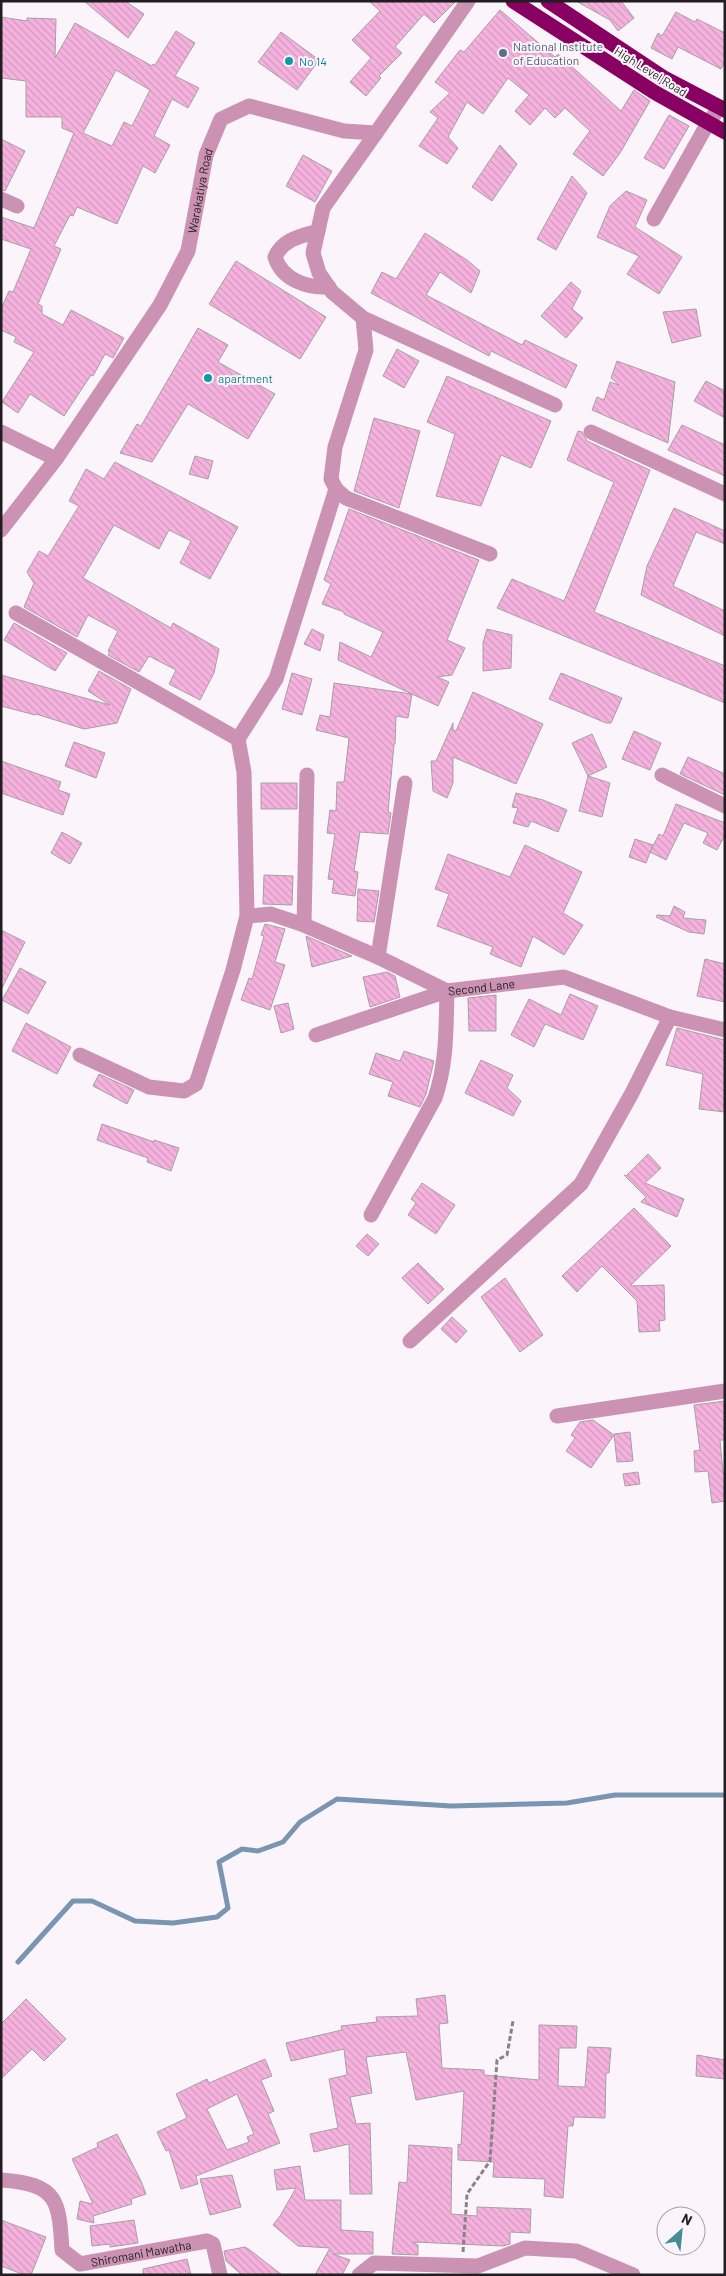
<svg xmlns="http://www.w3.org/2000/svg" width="726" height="2276" font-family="Barlow,sans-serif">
  <defs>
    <pattern id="building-back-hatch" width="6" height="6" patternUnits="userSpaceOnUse" patternTransform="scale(1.25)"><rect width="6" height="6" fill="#f6b2de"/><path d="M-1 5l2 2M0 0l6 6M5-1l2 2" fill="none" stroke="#d399be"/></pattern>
  </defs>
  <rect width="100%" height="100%" fill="#fbf5fb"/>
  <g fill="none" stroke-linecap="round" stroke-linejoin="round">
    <path stroke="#7a95b2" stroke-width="5" d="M18 1962 73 1901H92L135 1921 173 1923 217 1917 228 1908 219 1862 242 1849 258 1851 283 1842 300 1822 337 1799 451 1806 567 1803 615 1795H725"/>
  </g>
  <path fill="url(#building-back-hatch)" stroke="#a79fa4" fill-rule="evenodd" d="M84 1H125L144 14 128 38Z
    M369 1H456L434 23 424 14 395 47 402 53 379 76 381 78 366 96 350 82 371 58 352 40 380 11Z
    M576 1H621L634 18 618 31 610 20Z
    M500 10 555 57 558 54 621 111 634 90 650 101 620 153 603 176 573 154 590 131 565 108 555 118 545 108 530 125 515 111 529 95 508 78 483 114 467 102 448 137 458 148 447 164 419 146 438 118 430 112 450 93 435 82 460 50 464 52Z
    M676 12 695 22 697 19 725 33V62L721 69 678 47 672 59 651 48 658 33 662 36Z
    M1 17 27 21V18L56 19 55 58 75 23 152 66 153 64 155 65 176 31 195 43 175 76 199 88 188 108 172 99 154 136 170 145 155 173 143 166 117 224 77 207 73 216 70 215 54 246 61 249 38 304 42 306V314L63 325 71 310 124 338 113 358 105 354 93 376 91 375 64 416 30 394 18 413 2 402 34 352 14 342 16 337 1 330V309L9 291 13 292 31 249 1 239V217L34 228 74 133 62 128V117H26V81L1 78ZM116 70 150 90 132 126 124 122 112 146 83 133Z
    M281 32 319 60 297 90 258 62Z
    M669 115 689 126 664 169 644 158Z
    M1 139 25 151 5 191 1 190Z
    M500 145 517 164 492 201 472 187Z
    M303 155 332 171 315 202 286 186Z
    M572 176 587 193 556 250 537 239Z
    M626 191 647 200 635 227 682 257 659 294 627 274 639 256 597 237 610 206Z
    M425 233 467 260 480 271 471 293 440 272 426 295 522 345 525 340 577 365 566 388 491 351 489 356 371 293 382 272 396 279Z
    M236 261 326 317 300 359 209 304Z
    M571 282 581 291 572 309 583 318 566 338 541 316Z
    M696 309 701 336 672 343 663 312Z
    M198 328 228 345 218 362 275 394 248 439 188 404 152 462 120 453 137 424 141 426Z
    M397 349 419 361 404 388 383 376Z
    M617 361 675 382 668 443 592 410 597 397 604 400 610 382 619 385 611 378Z
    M447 376 551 421 531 468 501 455 481 506 436 496 455 434 427 422Z
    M706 381 725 391V418L694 401Z
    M374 418 420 431 399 508 354 491Z
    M682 425 725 445V476L668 450Z
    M578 431 582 432 587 441 650 470 594 612 725 666V703L497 608 512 579 564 601 614 482 567 460Z
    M195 456 213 461 208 479 189 474Z
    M115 462 238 527 210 579 180 563 191 541 169 530 159 549 114 525 83 578 171 628 173 623 219 649 214 673 200 700 169 684 176 670 149 656 139 672 108 655 110 652 108 651 118 631 88 615 77 637 24 607 34 583 27 572 39 551 48 556 79 506 69 501 86 469 104 479Z
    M674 508 725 531V544L696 532 673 586 725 611V636L641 595 647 566Z
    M349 509 479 560 447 640 465 648 452 675 437 677 449 682 438 706 338 660 340 642 371 657 383 632 344 614V612L322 604 331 584 324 580Z
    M14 623 67 653 55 671 4 640Z
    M312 629 324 635 320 651 304 644Z
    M487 629 512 635 511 668 483 671V643Z
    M99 671 131 689 117 723 84 729 36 714 35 715 1 706V675L110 705 88 691Z
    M292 673 312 679 302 715 282 709Z
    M561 673 622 698 611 723H606L549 699Z
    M334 683 412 694 408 718 396 716 395 744H394L388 812 391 813 388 834 360 832 354 871 358 872 355 896 332 893 334 880 328 879 335 834 327 833 330 810 336 811 337 782H344L349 738 316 730 320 715 330 717Z
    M473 692 543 724 516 784 453 757V783L447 798 433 791 431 761H436L453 723V730L456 731Z
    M634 731 661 743 650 770 622 759Z
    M592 734 607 767 588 776 572 743Z
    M74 742 105 753 96 778 65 766Z
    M688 757 725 774V795L680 774Z
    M1 761 61 782 58 790 70 794 63 815 1 793Z
    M588 776 610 783 602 817 579 811Z
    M261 783H297V809H261Z
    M516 793 543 800 567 810 558 832 531 821 528 827 513 823 518 808 512 807Z
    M676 804 725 823V835L717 850 703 843 708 833 684 823 666 860 650 852 659 834 663 836Z
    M62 832 82 843 70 864 51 853Z
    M635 839 653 845 646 863 629 857Z
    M525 845 582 872 563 913 583 925 564 955 533 936 521 967 490 954 493 947 437 926 449 894 435 889 448 854 510 877Z
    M264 875 293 876 292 905 263 904Z
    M358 889 379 891 374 922 357 921Z
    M674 906 685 912 683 918 706 920 704 934 689 932 656 917 657 915 670 916Z
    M265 924 285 929 275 962 285 965 270 1010 241 1000 249 978 252 979 264 936 261 935Z
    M1 930 25 942 1 990Z
    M306 936 352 956 312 967Z
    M705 959 725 964V1002L697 996Z
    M20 968 46 982 28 1014 2 1000Z
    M387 972 395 976 400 997 370 1007 363 977Z
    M570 994 598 1006 583 1040 545 1024 534 1047 511 1035 529 999 561 1015Z
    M496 995V1031H469L468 998Z
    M288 1003 294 1029 281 1033 274 1006Z
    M26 1023 71 1047 57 1074 12 1051Z
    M677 1028 725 1040V1112L699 1109 703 1074 666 1065Z
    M404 1051 434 1061 426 1094 420 1107 388 1096 393 1082 369 1074 376 1053 400 1061Z
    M481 1060 513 1075 507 1088 521 1101 513 1116 465 1093Z
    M99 1074 134 1090 127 1104 93 1086Z
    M102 1124 154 1142V1140L179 1148 171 1171 147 1162 148 1158 97 1140Z
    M648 1154 661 1168 645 1183 684 1199 677 1217 641 1202 646 1197 624 1175 626 1176Z
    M422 1183 455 1205 436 1234 408 1215 416 1203 411 1199Z
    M634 1208 671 1246 630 1286 664 1285 665 1320 659 1321 660 1331 639 1332 637 1301 602 1266 577 1292 562 1276Z
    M367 1234 379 1244 368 1256 356 1246Z
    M418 1263 444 1289 428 1304 402 1278Z
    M505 1278 543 1335 520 1352 481 1297Z
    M452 1317 467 1331 456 1343 441 1329Z
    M725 1401V1440H720L723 1473H725V1501L712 1503 708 1471 695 1472 694 1451 700 1450 694 1405Z
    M593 1420 614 1435 591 1468 566 1451 575 1438 571 1435 580 1422Z
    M630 1432 633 1461 617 1462 614 1434Z
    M638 1472 640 1484 625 1486 623 1474Z
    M445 1995 448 2023 439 2024 442 2068 484 2070V2075L539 2080V2025L577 2026 576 2048H559L558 2086 585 2087 588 2047 611 2048 609 2073H606L605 2118 574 2117 573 2126H568L563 2198 544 2196 545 2179 493 2177 494 2162 458 2160V2144L461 2145 464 2091 416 2100 406 2052 366 2057 372 2093 350 2097 356 2124 370 2123 372 2194H350L349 2144 314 2152 310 2134 338 2128 329 2079 347 2075 344 2049 291 2061 286 2043 342 2030 341 2026 377 2022 376 2017 418 2016 416 1999Z
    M26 1999 66 2039 44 2061 32 2049 1 2079V2024Z
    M697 2055 725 2060V2079L696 2076Z
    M265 2059 272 2076 261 2080 274 2111 268 2114 280 2143 196 2176 198 2184 181 2189 169 2150 166 2151 157 2132 187 2118 176 2094 207 2079 209 2083ZM237 2094 254 2134 247 2137 249 2142 227 2150 207 2109Z
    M117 2134 141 2181 146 2194 131 2199 132 2204 93 2216 94 2223 77 2219 80 2201 93 2204 72 2159 98 2147 97 2143Z
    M409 2145 452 2148 451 2214 477 2216V2207L531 2209 530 2233 510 2232V2244L503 2246 413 2242 418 2245V2255L392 2254 399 2182 407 2183Z
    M300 2166 305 2200H341V2230L373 2232V2254H333L350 2260 342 2275H315L330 2248 298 2246 273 2225 280 2216 296 2188 277 2190 274 2170Z
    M232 2175 241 2207 210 2215 200 2179Z
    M1 2220 46 2237 31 2275H25L1 2266Z
    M134 2220 138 2243 110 2247V2244L92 2246 90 2226Z
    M245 2247 250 2250 282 2275H242L226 2261 224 2251Z
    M187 2259 191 2275H143V2269Z"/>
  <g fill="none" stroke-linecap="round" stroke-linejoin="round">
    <path stroke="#878387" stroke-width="3" stroke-dasharray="5 2.5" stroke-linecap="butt" d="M463 2252 467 2194 490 2161 497 2060 507 2055 513 2021"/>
    <g stroke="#cc92b3" stroke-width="15">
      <path d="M376 133 323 208 313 253 319 273 332 292 363 318 366 350 335 447 331 479 336 489 346 498 490 554"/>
      <path d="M1 199 17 206"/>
      <path d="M654 219 708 123 720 107"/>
      <path d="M318 231C301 236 283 239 275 257 282 280 307 288 329 287"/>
      <path d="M363 318 555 405"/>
      <path d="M1 432 56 459"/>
      <path d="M591 432 725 494"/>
      <path id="s1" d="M1 530 56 459 160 305 188 251 206 155 221 119 249 106 344 131 376 133 468 1"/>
      <path d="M16 613 238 739"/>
      <path d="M662 775 725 806"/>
      <path id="s2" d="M247 916 271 914 304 925 378 957 447 991 564 977 670 1017 725 1030"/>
      <path d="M304 925 307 775"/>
      <path d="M378 957 405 783"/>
      <path d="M316 1035 447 991C446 1028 447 1063 435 1098L371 1215"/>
      <path d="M80 1055 149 1087 184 1091 196 1084 233 970 247 916 244 772 238 739 276 679 336 489"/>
      <path d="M410 1341 581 1184 632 1093 670 1017"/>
      <path d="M557 1416 725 1391"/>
      <path id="s3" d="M1 2180C58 2184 59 2200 62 2250L80 2264 207 2241 213 2244 220 2275"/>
      <path d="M359 2275 374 2263 478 2266 525 2248 576 2251 633 2275"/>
    </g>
    <path stroke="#890063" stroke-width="15" d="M513 1 654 92 725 132
      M548 1 664 78 725 110"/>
  </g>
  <circle fill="#5c6f8a" stroke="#fbf5fb" stroke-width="2" cx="503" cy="53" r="5"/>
  <g fill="#0f9aa8" stroke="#fbf5fb" stroke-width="2">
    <circle cx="289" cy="61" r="5"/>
    <circle cx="208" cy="378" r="5"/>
  </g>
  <g text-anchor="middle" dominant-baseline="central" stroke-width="4" stroke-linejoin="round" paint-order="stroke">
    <g font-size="12" fill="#4e5e75" stroke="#fbf5fb" text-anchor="start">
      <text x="513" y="46">National Institute<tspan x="513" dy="14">of Education</tspan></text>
    </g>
    <g font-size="12" fill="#0d838f" stroke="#fbf5fb" text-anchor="start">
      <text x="299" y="61">No 14</text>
      <text x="218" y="378">apartment</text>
    </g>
    <g font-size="12" fill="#201e20" stroke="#fbf5fb">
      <text transform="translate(651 71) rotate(32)">High Level Road</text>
      <text stroke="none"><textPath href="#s1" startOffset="398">Warakatiya Road</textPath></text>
      <text stroke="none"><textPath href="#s2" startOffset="251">Second Lane</textPath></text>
      <text stroke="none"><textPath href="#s3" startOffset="194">Shiromani Mawatha</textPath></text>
    </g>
  </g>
  <rect width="726" height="2276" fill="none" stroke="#201e20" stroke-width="5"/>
  <g transform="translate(681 2231) rotate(27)"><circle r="24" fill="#fbf5fb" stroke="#a39fa3"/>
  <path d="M0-4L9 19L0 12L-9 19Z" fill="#458d94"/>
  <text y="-8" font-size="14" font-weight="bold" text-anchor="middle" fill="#201e20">N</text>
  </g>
</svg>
